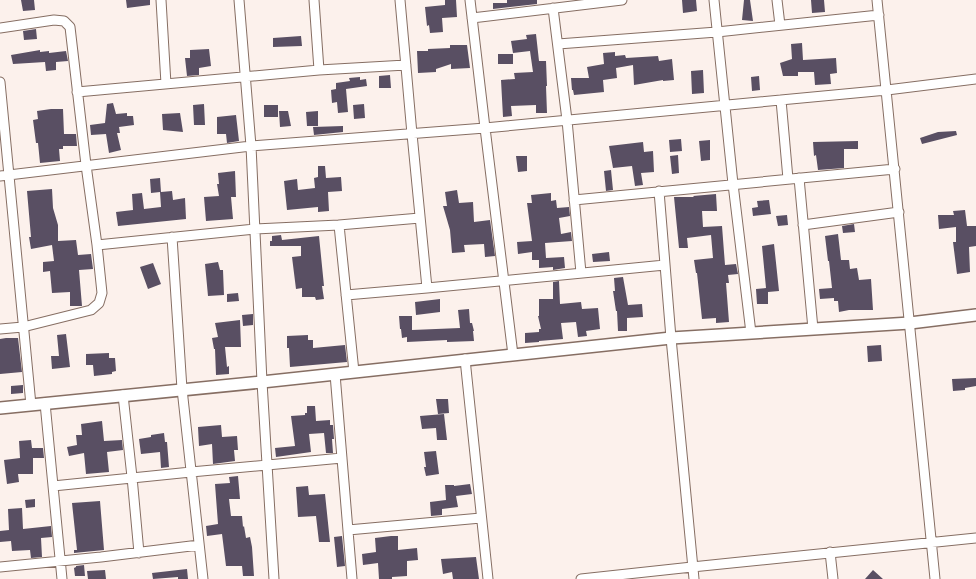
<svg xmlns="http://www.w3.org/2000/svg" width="976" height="579" font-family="'Archivo Narrow',sans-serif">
  <rect width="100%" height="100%" fill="#fcf1ec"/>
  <path fill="#594f63" d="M21 0H34L35 10 23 11Z
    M126 0H150V5L127 8Z
    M445 0H456L457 17 442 18 443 32 430 33 429 25 427 26 425 7 445 5Z
    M507 0H537V4L493 9V3H507Z
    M682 0H696L697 11 683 13Z
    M744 0H750L753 21 742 20Z
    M811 0H824L825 12 812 13Z
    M36 29 37 39 24 40 23 31Z
    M536 34 539 61H546L547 86H546L547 113H536V105L511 106 512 116 503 117 501 80 515 79 514 73 533 72 530 51 513 53 511 41 527 39 526 35Z
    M301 36 302 46 273 47V38Z
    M802 43 803 60 836 58 837 73 830 74 831 84 815 85 814 72H798V76H783L780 63 792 59 791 44Z
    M450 45H467L470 68 451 69V64L436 69V72L418 73 417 51H428V49L450 48Z
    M209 49 211 66 199 68V75L187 76 185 58H190V50Z
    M40 50V52L49 51V53L66 51 68 61 56 62V70L46 71 45 62 13 64 11 55Z
    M615 52V56L625 55 626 58 658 56 659 61 672 59 674 80 663 81V80L634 85 633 65 616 68 617 78 603 80 604 92 574 95 573 90H572L571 78H589L587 67 604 64 603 53Z
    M498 54H513V64H498Z
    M703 70 704 93 692 94 691 71Z
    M390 75 391 88H379V76Z
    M759 76 760 90 752 91 751 77Z
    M360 77V80L366 79 367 86 346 89 348 112 338 113 337 102 332 103 331 90 336 89V83L350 81 349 78Z
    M113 103 116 114 127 113V116H133L134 125 119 127 120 133H117L121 150 109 153 106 134 91 135 90 125 105 123 107 104Z
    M204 104 205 125H194L193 105Z
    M364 104 365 118 354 119 353 105Z
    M264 105H278V117H264Z
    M51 109H63L64 134H76L77 146H63V149H59L60 161 40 163 38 143H36L33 120 38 119 37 111Z
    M279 111H288L291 126 280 127Z
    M318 111V126H307L306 112Z
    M180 113 183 132 163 130 162 114Z
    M236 115 239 141 227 143 226 134H217V117Z
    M343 126V132L314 135 313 127Z
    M956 131 957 135 922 144 920 138 938 132Z
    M681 139 682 151 670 152 669 140Z
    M710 140V160L701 161 699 141Z
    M858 141V149H844V168L818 170 816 155 814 156 813 142Z
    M643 142 644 152 653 151 654 172 641 173 643 185 635 186 632 166 613 168 609 146Z
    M678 155 679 173 672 174 670 156Z
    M516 156H527V171L518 172Z
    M318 166H325L326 178 341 177 342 191 328 192 329 211 318 212V207L287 210 284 181 297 179 298 190 315 188 314 178 318 177Z
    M611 170 613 190 606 191 604 171Z
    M235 171 236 197H231L233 219 206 221 204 197 219 196 217 184H219L218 173Z
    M160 178 161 192 172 191 173 200 185 198 186 219 118 226 116 212 133 210 132 194 142 193 144 209 161 207 160 192 151 193 150 179Z
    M52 189 53 208 58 225V241L76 240 78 255 91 254 93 269 79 270 82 306H70V292L52 293 50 271 43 272V262L54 261 52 245 31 249 29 237H31L27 191Z
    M457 190 459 203 473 202 474 222 490 220 495 256 485 257 484 244 464 245 465 252 452 253 450 230 443 206H447L445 192Z
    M551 193V201L556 200 557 208 569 207 570 216 559 218 561 234 571 232 572 241 545 243 546 258 564 257 565 268 553 270V267L539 268V260H532V252L518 254 517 242 532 241 527 203H532L531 195Z
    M716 194 717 211H702L703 227 722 226 725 265 736 264 738 274 728 275 729 283H726L729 322 716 323V318L702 319 697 273H696L694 260 713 258 711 235 687 238 688 248H679L674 197H694L693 196Z
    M769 200 771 214 753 216 752 208 758 207 757 201Z
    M965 210 967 226H976V246L969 247 970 272 957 274 953 242H956V227L939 229 938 215H954L953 211Z
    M787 215 788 225 778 226 776 216Z
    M854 224 855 232 843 233 842 226Z
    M838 234 841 260H849L850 269 857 268 859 280 871 279 873 310H849L839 312 838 301H834V298L820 299 819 289 832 288 829 261H828L825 236Z
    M281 235 282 240 319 236 324 286H322L324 299 316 300 315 297H302V288L296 289 292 257 301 256V246H270V241H272V236Z
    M774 244 779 291 768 292V304H757L756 289 766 288 762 246Z
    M609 252 610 261 593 262 592 254Z
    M218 262 220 270H223L224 295 208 296 205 264Z
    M153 263 161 284 148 289 140 267Z
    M623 277 628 305 642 304 643 317 627 318V331H618L617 311H616L613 291H615L614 278Z
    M559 281 560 304 581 302 582 309 598 308 600 329 586 331 587 336 578 337 576 322 561 323 563 339 539 341V342L525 343V333L539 332V329H541L538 316H539V299H553V282Z
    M238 293 239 301 227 302V294Z
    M440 299V312L416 315 415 302Z
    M469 309 470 323H472L474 331H473L474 341 447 342V340L407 342V337L402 338 401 329H400L399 316H412V330L460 328 458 310Z
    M253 314V325L243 326 242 315Z
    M240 320 241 347H225L227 367 229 366V374L216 375 215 349H214L212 338 218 337 215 323Z
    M66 334 70 367 52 369 51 356H59L57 335Z
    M308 335V340H313V348L345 345 347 362 290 367 289 348H287V336Z
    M6 338H18L22 372 0 374V339Z
    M881 345 882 361 868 362 867 346Z
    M109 353V358H115L116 371 112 372V374L94 376 93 365H86V354Z
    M976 378V386L965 388V390L953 391 952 379Z
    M23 385V393L11 394V386Z
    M436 399H448L449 413 438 414Z
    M307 406H315L316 421 330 420V425H333L334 439H332L333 453H326L324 433 309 434 311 452 276 457 275 448 295 446 291 416 305 415V413H307Z
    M444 414 447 440H437L436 428 422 429 420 416Z
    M102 421 104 441 122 440 123 450 107 452 109 472 86 474 84 453 69 456 67 447 77 445 76 435H82L81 424Z
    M221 425 222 437 237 436 238 450H234L235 461 213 464 212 444 199 446 198 427Z
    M164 433 165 442H167L169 467 161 468 160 452 141 454 139 439 151 437V435Z
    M31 440 32 448H43L44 458H33V474H18L19 482 7 484 4 460 20 458 19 441Z
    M436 451 439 474 426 476 424 467H426L424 452Z
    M238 476 240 499H229L231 516H242L243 527 244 526 246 538 250 537 252 547 254 576H243L242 566H226L222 534 207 536 206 526 218 524 215 484 230 483 229 477Z
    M470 484 472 494 456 496 458 507 442 509V515L431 516 430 502 446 500 445 485H454V486Z
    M308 486 309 495 325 494 330 542H319L316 516 298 517 296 487Z
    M35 499V507L26 508 25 500Z
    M100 501 104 550 74 553V550H77L72 503Z
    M22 508 23 529 51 526 52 537 41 538 42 557 31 558 30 550 12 551 11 541 0 542V531L9 530 8 509Z
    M342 536 345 566 337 567 334 537Z
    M391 536H398V550L417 548 418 560 407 561V576L392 577V579H379L378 563 363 565 362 554 376 552 375 538Z
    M476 557 479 579H453L452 572 443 574 441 559Z
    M84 565 85 576H75L74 568 76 567V566Z
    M187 569 188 579H178V577L153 579 152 573Z
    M105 570 106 579H88L87 571Z
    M873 570 883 579H865Z"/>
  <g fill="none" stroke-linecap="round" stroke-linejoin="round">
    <defs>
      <path id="minor" d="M161 0 166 84
        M239 0 251 146 262 382 274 579
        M314 0 319 70
        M400 0 412 134 427 288
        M470 0 485 128 513 355
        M714 0 733 184 751 333
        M777 0 780 25
        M877 0 935 579
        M553 8 567 120 581 273
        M472 18 622 0
        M0 28 54 20 64 21 70 27 86 165 97 245 102 293 99 303 91 310 23 327 0 329
        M558 44 717 32 879 15
        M0 82 31 405
        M77 92 319 70 406 65
        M781 100 788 179
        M0 176 251 146 485 128 887 90 976 79
        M799 178 813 329
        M659 191 671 338 694 579
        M574 200 895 169
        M339 225 354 372
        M803 225 899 212
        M172 237 182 389 203 579
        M97 245 255 229 339 225 420 218
        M346 295 427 288 665 265
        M465 359 488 579
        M335 374 352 579
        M123 395 132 477 139 553
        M45 403 62 579
        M53 486 191 472 342 458
        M348 530 481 518
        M830 552 833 579
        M0 567 101 557 199 545
        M581 579 692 567 976 538"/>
      <path id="tertiary" d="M0 408 262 382 671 338 910 323 976 315"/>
    </defs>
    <use href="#minor" stroke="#866e63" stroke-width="11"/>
    <use href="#tertiary" stroke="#866e63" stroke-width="14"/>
    <use href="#minor" stroke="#fff" stroke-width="9"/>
    <use href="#tertiary" stroke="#fff" stroke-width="11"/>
  </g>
</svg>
